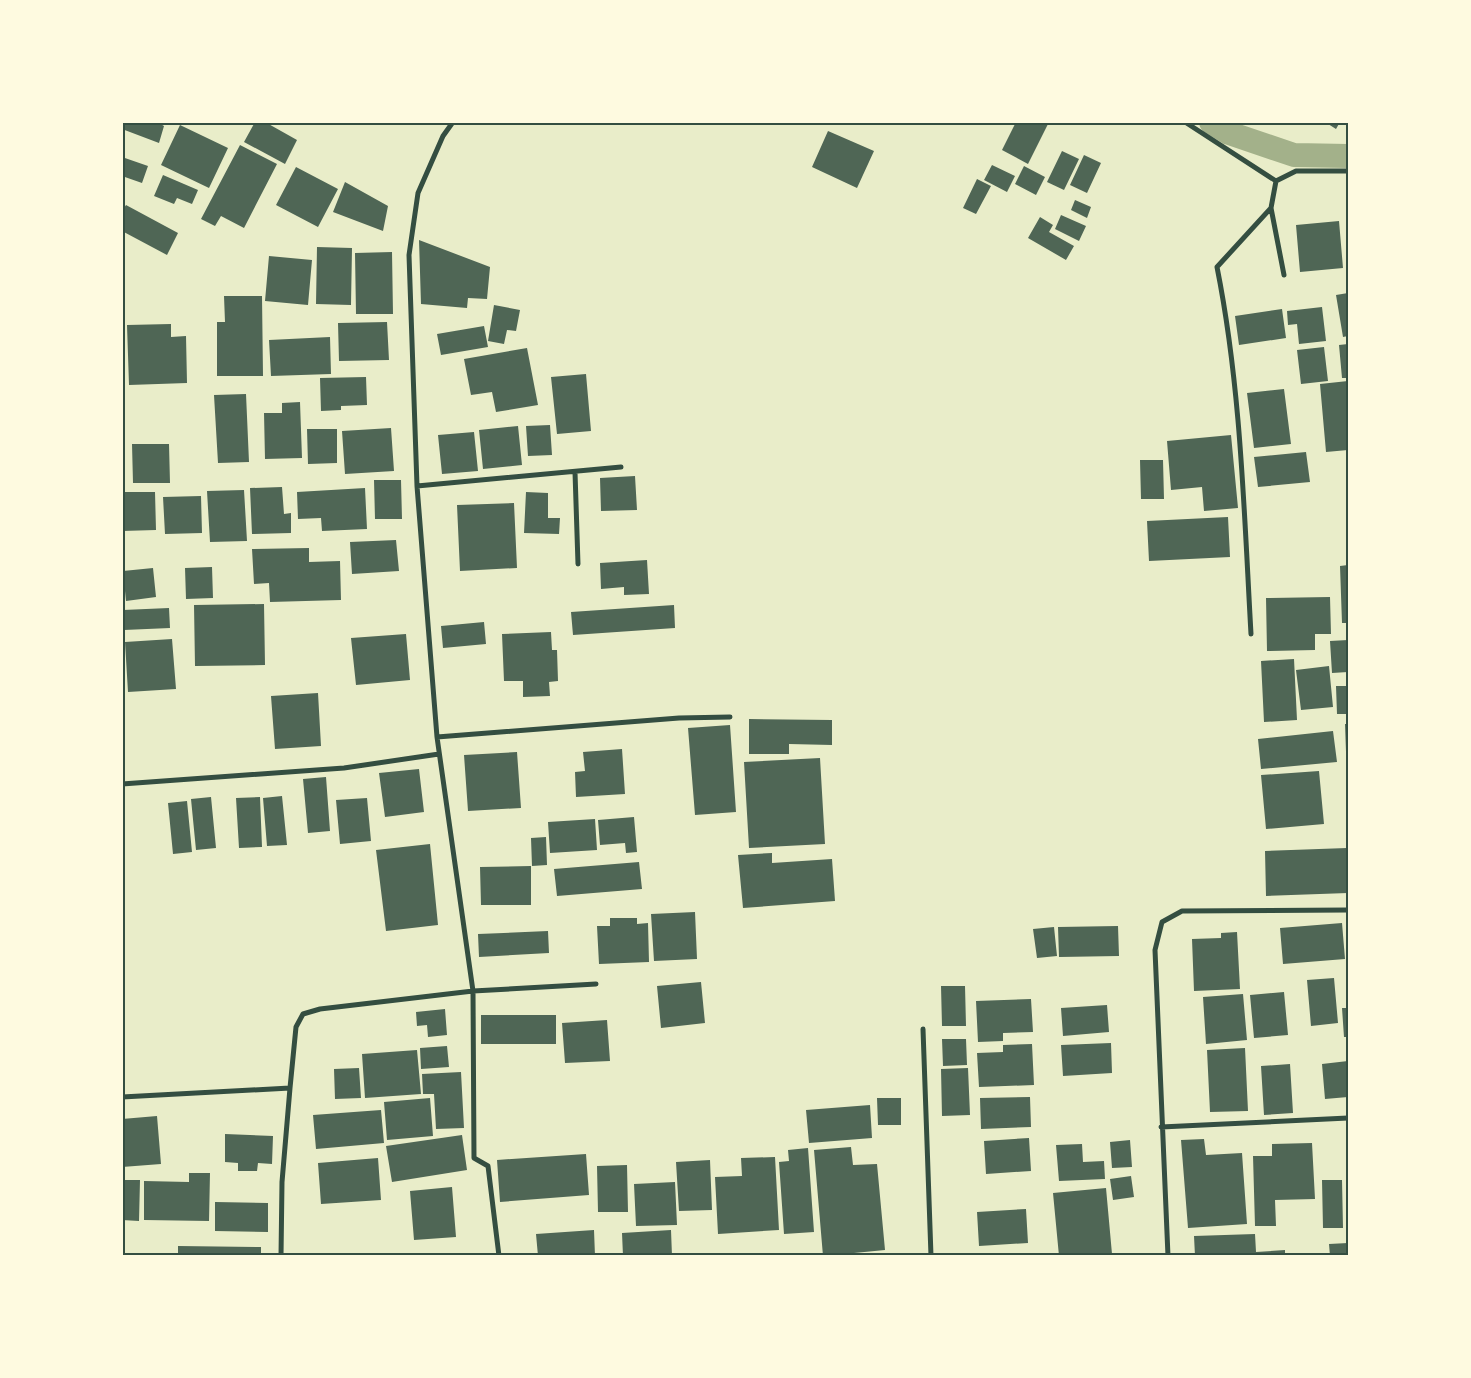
<svg xmlns="http://www.w3.org/2000/svg" width="1471" height="1378" font-family="Manrope,sans-serif">
  <rect width="100%" height="100%" fill="#e9edc9"/>
  <g fill="none" stroke-linecap="round" stroke-linejoin="round">
    <path stroke="#a3b18a" stroke-width="24" d="M1211 122 1229 133 1294 155 1348 156"/>
  </g>
  <path fill="#4f6655" d="M122 122H157L164 126 159 143 122 129Z
    M255 122H265L297 140 285 164 244 142Z
    M1016 122H1049L1028 164 1002 150Z
    M1325 122H1340L1336 129Z
    M180 125 228 148 209 188 161 165Z
    M828 131 874 151 857 188 812 167Z
    M240 145 277 164 244 228 221 216 215 226 201 219Z
    M1062 151 1079 159 1064 190 1047 182Z
    M1084 155 1101 163 1087 193 1070 185Z
    M122 157 148 166 142 183 122 176Z
    M992 165 1015 176 1007 192 984 180Z
    M1024 166 1045 177 1036 195 1015 184Z
    M296 167 338 189 318 227 276 205Z
    M163 175 198 190 192 204 177 198 174 204 154 196Z
    M977 179 991 186 976 214 963 208Z
    M345 182 388 206 383 231 333 212Z
    M1075 200 1091 207 1087 218 1071 210Z
    M126 205 178 233 167 255 122 231V211Z
    M1061 215 1086 226 1079 241 1055 229Z
    M1040 217 1053 225 1049 232 1074 246 1066 260 1028 238Z
    M1339 221 1343 268 1300 272 1296 225Z
    M419 240 490 267 487 299 468 298 467 308 421 304Z
    M317 247 352 248 351 305 316 304Z
    M392 252 393 314H356L355 253Z
    M269 256 312 260 308 305 265 301Z
    M1348 293V336L1343 337 1336 295Z
    M224 296H262L263 376H217V322H225Z
    M494 305 520 310 516 331 507 330 504 344 488 341Z
    M1322 307 1326 341 1299 344 1297 324 1288 325 1287 311Z
    M1282 309 1286 338 1239 345 1235 316Z
    M387 322 389 360 339 361 338 323Z
    M171 324V337L186 336 187 383 129 385 127 325Z
    M484 326 488 347 441 355 437 334Z
    M330 337 331 374 271 376 269 340Z
    M1348 344V378H1342L1339 345Z
    M1324 347 1328 381 1301 384 1297 350Z
    M527 348 538 405 496 412 492 392 471 395 464 359Z
    M586 374 591 431 557 434 551 377Z
    M366 377 367 405 341 406V410L321 411 320 378Z
    M1348 381V450L1326 452 1320 384Z
    M1284 389 1291 444 1254 448 1247 393Z
    M246 394 249 462 218 463 214 395Z
    M300 402 302 458 265 459 264 413H282V403Z
    M550 425 552 455 528 456 526 426Z
    M518 426 522 465 483 469 479 430Z
    M391 428 394 471 345 474 342 431Z
    M307 429H337V463L308 464Z
    M474 432 478 471 442 474 438 435Z
    M1231 435 1238 508 1204 511 1202 487 1171 490 1167 441Z
    M132 444H169L170 483H133Z
    M1306 452 1310 482 1258 487 1254 457Z
    M1140 460H1163L1164 499H1141Z
    M635 476 637 510 601 511 600 478Z
    M374 480H401L402 519H375Z
    M282 487 284 514 291 513V533L252 534 250 488Z
    M365 488 367 529 322 531 321 518 298 519 297 492Z
    M244 490 247 541 210 542 207 491Z
    M122 492H155L156 530 122 531Z
    M526 492 548 493V518H560L559 534 524 533Z
    M201 496 202 533 165 534 163 497Z
    M514 503 517 568 460 571 457 505Z
    M1228 517 1230 557 1149 561 1147 521Z
    M396 540 399 571 352 574 350 542Z
    M309 548V562L340 561 341 600 270 602 269 583 254 584 252 549Z
    M647 560 649 594 624 595V587L601 589 600 563Z
    M1348 565V623H1342L1340 566Z
    M212 567 213 598 186 599 185 568Z
    M153 568 156 597 126 601 123 571Z
    M1330 597 1331 634H1315V650L1267 651 1266 598Z
    M264 604 265 665 195 666 194 605Z
    M674 605 675 628 573 635 571 612Z
    M169 608 170 628 124 630 123 610Z
    M484 622 486 644 443 648 441 626Z
    M551 632 552 650H557L558 681 549 682 550 696 523 697V681H504L502 634Z
    M406 634 410 680 356 685 351 638Z
    M172 639 176 689 128 692 125 642Z
    M1348 640V672L1332 673 1330 641Z
    M1294 659 1297 720 1264 722 1261 661Z
    M1329 666 1333 707 1301 710 1296 670Z
    M1336 686H1348V714H1337Z
    M318 693 321 746 275 749 271 696Z
    M749 719 832 720V745L789 744V754H749Z
    M1345 724H1348V779H1347Z
    M730 725 736 812 695 815 688 728Z
    M1333 731 1337 762 1261 769 1258 739Z
    M622 749 625 794 576 797 575 772 585 771 583 752Z
    M517 752 521 808 468 811 464 755Z
    M820 758 825 844 749 848 744 762Z
    M419 769 424 812 385 817 379 773Z
    M1319 771 1324 824 1266 829 1261 775Z
    M326 777 330 831 308 833 303 779Z
    M282 796 287 845 267 846 263 798Z
    M211 797 216 848 196 850 191 799Z
    M260 797 262 847 239 848 236 798Z
    M367 798 371 841 340 844 336 800Z
    M187 801 192 852 173 854 168 803Z
    M634 817 637 852 626 853 625 843 600 845 598 820Z
    M595 819 597 850 550 853 548 822Z
    M546 837 547 865 532 866 531 838Z
    M430 844 438 925 386 931 376 850Z
    M1347 848 1348 893 1266 896 1265 851Z
    M772 853V863L832 859 835 901 743 908 738 855Z
    M639 862 642 889 557 896 554 869Z
    M531 866V905H481L480 867Z
    M695 912 697 959 654 961 651 914Z
    M610 918H637V924L648 923 649 962 599 964 597 926H610Z
    M1342 923 1345 959 1283 964 1280 928Z
    M1118 926 1119 956 1059 957 1058 927Z
    M1054 927 1057 956 1037 958 1033 929Z
    M548 931 549 953 479 957 478 934Z
    M1237 932 1240 989 1194 991 1192 939 1221 938V933Z
    M1334 978 1338 1023 1311 1026 1307 980Z
    M701 982 705 1023 661 1028 657 986Z
    M941 986H965L966 1026H942Z
    M1284 992 1288 1035 1254 1038 1250 995Z
    M1243 994 1247 1040 1206 1044 1203 997Z
    M1031 999 1033 1032 1003 1033V1041L978 1042 976 1001Z
    M1107 1005 1109 1032 1063 1036 1061 1008Z
    M1342 1008H1348V1037H1344Z
    M445 1009 447 1035 428 1037 427 1025 417 1026 416 1012Z
    M481 1015H556V1044H481Z
    M607 1020 610 1061 565 1063 562 1023Z
    M942 1039H966L967 1065 943 1066Z
    M1111 1043 1112 1073 1063 1076 1061 1045Z
    M1032 1044 1034 1085 979 1087 977 1053 1003 1052V1045Z
    M447 1046 449 1067 421 1069 420 1048Z
    M1245 1048 1248 1111 1210 1112 1207 1050Z
    M417 1050 421 1094 365 1098 362 1054Z
    M1348 1061V1097L1325 1099 1322 1064Z
    M1290 1064 1293 1113 1264 1115 1261 1066Z
    M359 1068 361 1098 335 1099 334 1069Z
    M968 1068 970 1115 942 1116 941 1069Z
    M461 1072 464 1128 436 1129 434 1094H423L422 1074Z
    M1030 1097 1031 1127 981 1129 980 1098Z
    M430 1098 433 1136 387 1140 384 1102Z
    M877 1098H901V1125H878Z
    M870 1105 872 1138 809 1143 806 1110Z
    M381 1110 384 1143 316 1149 313 1115Z
    M157 1116 161 1164 122 1167V1119Z
    M225 1134 273 1136 272 1164 258 1163 257 1171H238V1163L225 1162Z
    M462 1135 467 1170 392 1182 386 1146Z
    M1029 1138 1031 1171 986 1174 984 1141Z
    M1204 1139 1206 1155 1242 1153 1247 1224 1188 1228 1181 1140Z
    M1130 1140 1132 1167 1112 1168 1110 1142Z
    M1312 1143 1315 1199 1275 1200 1276 1226H1255L1253 1156H1272V1144Z
    M1082 1144 1083 1162 1104 1161 1105 1179 1059 1181 1056 1145Z
    M851 1147 853 1165 877 1164 885 1250 823 1256 814 1150Z
    M808 1148 814 1232 784 1234 779 1162 789 1161 788 1150Z
    M586 1154 589 1195 500 1202 497 1160Z
    M775 1157 779 1230 718 1234 715 1177 742 1176 741 1158Z
    M378 1158 381 1200 321 1204 318 1163Z
    M710 1160 712 1210 679 1211 676 1162Z
    M627 1165 628 1212H598L597 1166Z
    M189 1173H210L209 1221 144 1220V1181L189 1182Z
    M1131 1176 1134 1197 1113 1200 1110 1179Z
    M122 1180H140L139 1221 122 1220Z
    M1322 1180H1342L1343 1228H1323Z
    M675 1182 677 1225 636 1226 634 1184Z
    M452 1187 456 1237 414 1240 410 1191Z
    M1106 1188 1112 1254 1059 1256 1053 1193Z
    M215 1202 268 1203V1232L215 1231Z
    M1026 1209 1028 1243 979 1246 977 1212Z
    M594 1230 595 1256H538L536 1234Z
    M671 1230 672 1256H623L622 1233Z
    M1255 1234 1256 1252 1285 1250V1256H1195L1194 1236Z
    M1348 1243V1256H1330L1329 1244Z
    M178 1246 261 1247V1256H178Z"/>
  <g fill="none" stroke-linecap="round" stroke-linejoin="round">
    <path stroke="#344e41" stroke-width="5" d="M453 122 443 136 418 193 409 255 417 486 437 737 473 991 474 1158 488 1166 499 1256
      M1185 122 1276 181
      M1276 181 1271 208 1284 275
      M1276 181 1296 171H1348
      M575 472 578 564
      M417 486 621 467
      M1251 634C1244 512 1241 387 1217 267L1271 208
      M437 737 679 718 730 717
      M122 784 344 768 439 754
      M923 1029 931 1256
      M122 1097 290 1088
      M1161 1127 1348 1118
      M281 1256 282 1182 290 1088 296 1027 303 1014 320 1009 473 991 596 984
      M1168 1256 1155 950 1162 922 1182 911 1348 910"/>
  </g>
  <rect width="1471" height="1378" fill="none" stroke="#fefae0" stroke-width="248"/>
  <rect x="124" y="124" width="1223" height="1130" fill="none" stroke="#344e41" stroke-width="2"/>
</svg>
